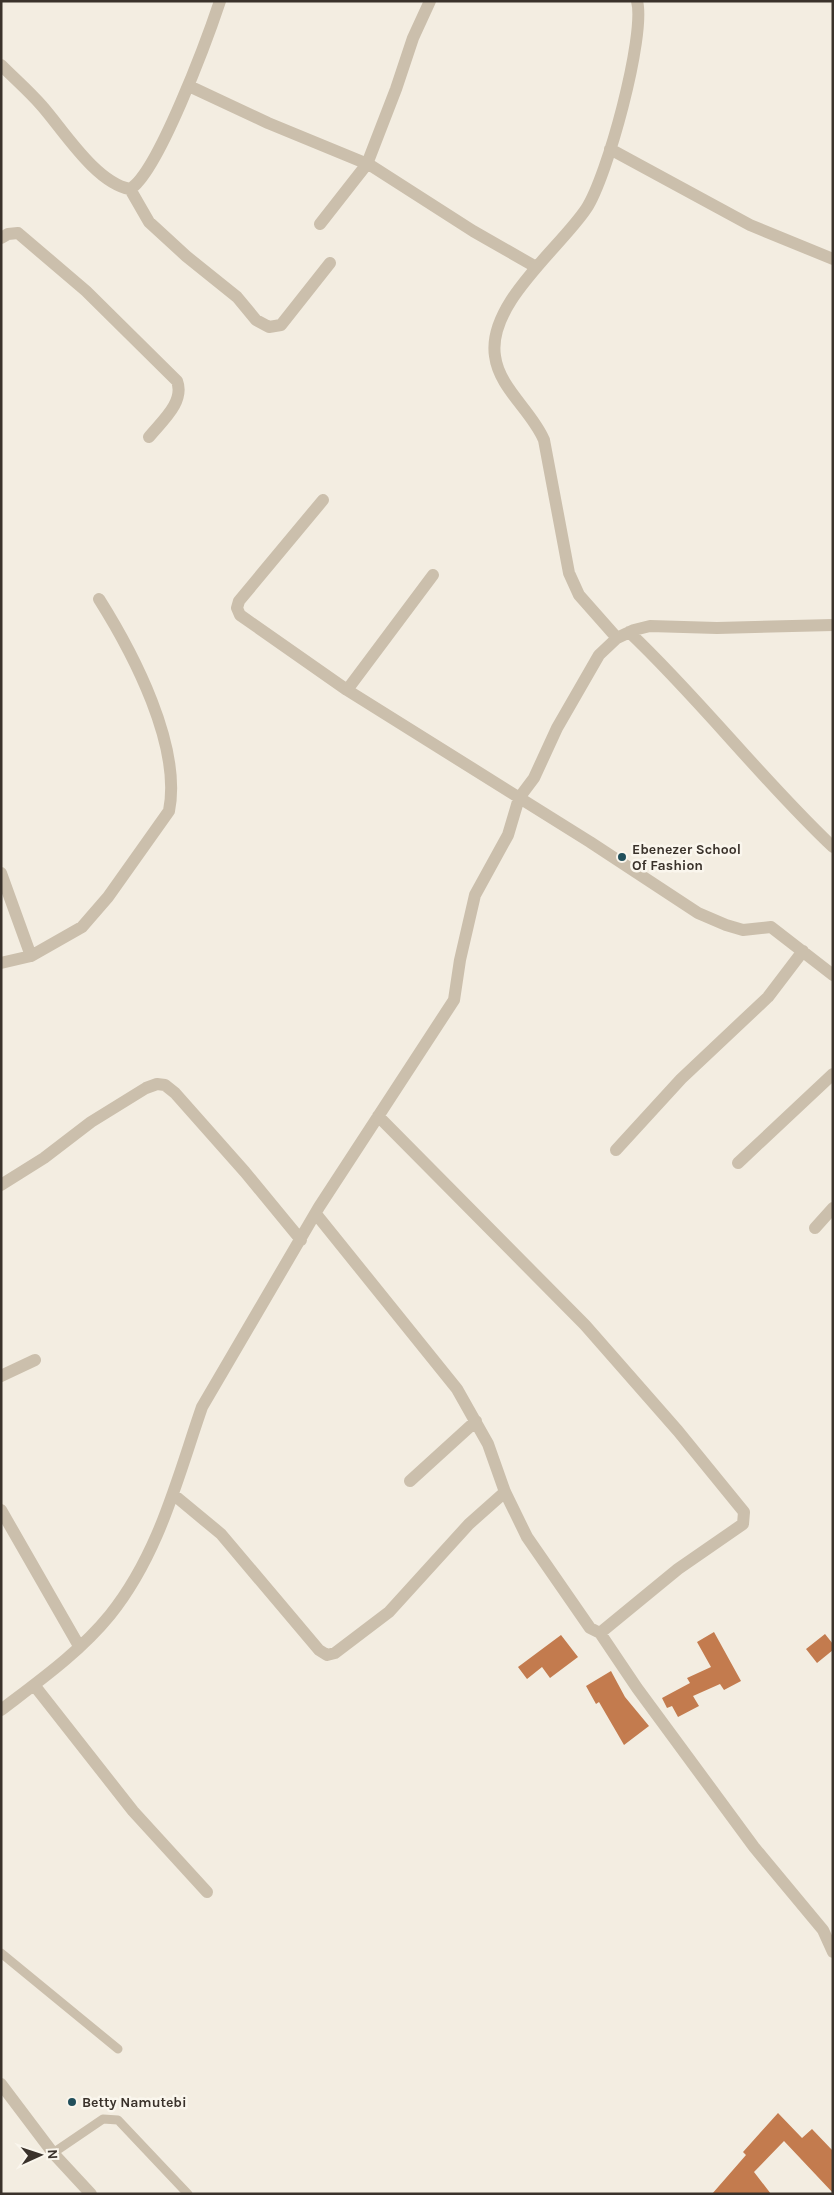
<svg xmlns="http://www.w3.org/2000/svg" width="834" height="2195" font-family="Karla,sans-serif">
  <rect width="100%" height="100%" fill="#f3ede1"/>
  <path fill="#c37b4e" d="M714 1632 741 1681 724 1690 720 1684 693 1696 699 1706 678 1717 672 1706 667 1708 662 1698 690 1683 687 1678 711 1667 697 1642Z
    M825 1634 833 1644V1650L817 1663 806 1649Z
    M561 1635 578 1657 550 1678 542 1667 527 1679 518 1667Z
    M611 1671 625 1697 649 1726 624 1745 599 1702 596 1704 586 1686Z
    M778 2113 802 2138 812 2129 833 2151V2193L784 2141 754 2172 771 2194H712L746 2155 743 2152Z"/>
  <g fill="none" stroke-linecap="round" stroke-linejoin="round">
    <path stroke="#cbbfac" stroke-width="9" d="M1 1953 118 2049
      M53 2153 103 2119 118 2120 188 2194"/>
    <path stroke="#cbbfac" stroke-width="12" d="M1 65C15 79 30 92 42 106 64 131 96 183 130 189 158 173 208 37 220 1
      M189 86 268 123 370 165 473 231 536 267
      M610 149 750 225 833 259
      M130 189 149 222 186 256 237 297 256 320 269 327 281 325 330 263
      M320 224 367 164 396 89 413 38 430 1
      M1 238 8 234 18 233 86 291 177 381C185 402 162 421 149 437
      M323 500 239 601 237 608 240 615 347 690 590 842 698 913 726 925 743 930 771 927 833 975
      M629 632C701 700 761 779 833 847
      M617 638 579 595 569 573 544 440C532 411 499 388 495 356 487 304 560 248 586 209 607 178 646 35 637 1
      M347 690 433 575
      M1 873 31 956
      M1 963 31 956 82 927 108 897 169 811C182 746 133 653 99 599
      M378 1116 585 1325 678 1431 744 1512 743 1524 678 1569 600 1633
      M616 1150 681 1079 768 997 803 951
      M738 1163 833 1074
      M1 1185 44 1158 91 1122 146 1088 157 1084 165 1085 175 1093 245 1172 301 1240
      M316 1214 457 1389 488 1444 505 1492 527 1537 590 1628 600 1633 637 1688 754 1847 823 1930 833 1952
      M815 1228 833 1208
      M1 1376 35 1360
      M410 1481 476 1421
      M174 1495 221 1534 319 1650 327 1655 335 1653 389 1612 469 1524 505 1492
      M1 1510 79 1646
      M34 1685 133 1811 207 1892
      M1 1710C39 1681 80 1652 110 1615 159 1554 177 1479 202 1407L319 1207 454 1000 460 960 475 895 508 835 519 798 534 778 557 728 599 655 617 638 634 630 650 626 717 628 833 625
      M1 2084 53 2153 91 2194"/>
  </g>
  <g fill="#214f5b" stroke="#faf6ed" stroke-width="2">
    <circle cx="622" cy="857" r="5"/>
    <circle cx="72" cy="2102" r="5"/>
  </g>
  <g text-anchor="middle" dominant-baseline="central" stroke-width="5" stroke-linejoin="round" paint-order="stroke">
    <g font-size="14" font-weight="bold" fill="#3a322b" stroke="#faf6ed" text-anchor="start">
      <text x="632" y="849">Ebenezer School<tspan x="632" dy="16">Of Fashion</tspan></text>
      <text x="82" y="2102">Betty Namutebi</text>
    </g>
  </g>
  <rect width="834" height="2195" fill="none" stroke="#3a322b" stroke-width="5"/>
  <g transform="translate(40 2155) rotate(87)" stroke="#faf6ed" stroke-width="4" paint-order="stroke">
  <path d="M0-4L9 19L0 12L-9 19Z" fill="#3a322b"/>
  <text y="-8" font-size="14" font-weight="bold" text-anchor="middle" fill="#3a322b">N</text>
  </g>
</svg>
